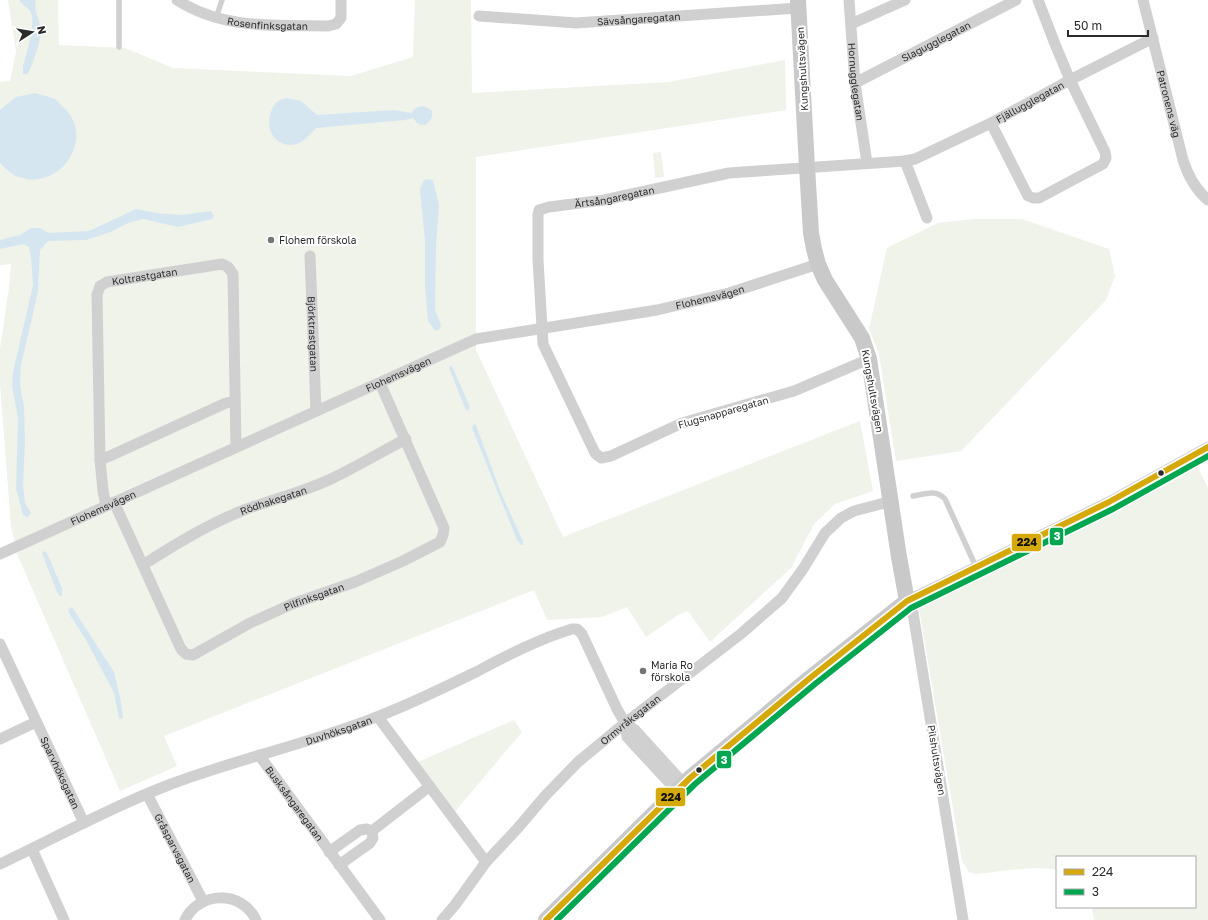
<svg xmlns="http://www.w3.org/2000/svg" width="1208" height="920" font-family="'Golos Text',sans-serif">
  <rect width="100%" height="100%" fill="#fff"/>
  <path fill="#eff3ea" d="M8 0H58L59 45 125 48 173 68 351 76 413 57 415 0H471L472 93 669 82 785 60 786 110 476 157V350L563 537 860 421 873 491 835 504 814 524 791 568 710 642 688 611 678 615 646 637 627 607 602 617 547 620 534 590 164 736 177 766 120 791 18 556 11 526 0 384V349L9 288 11 264 0 265V82L10 81 16 51Z
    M661 152 664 177 655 178 653 153Z
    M974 219H1022L1109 249 1115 276 1106 300 961 451 896 461 879 354 869 329 887 248 938 223Z
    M1195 462 1208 488V920H1094L1092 907H1195V857H1057V870C1037 865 997 872 975 874L969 872 962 861 919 609 924 601 1046 541Z
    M514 720 522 732 453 814 418 762Z"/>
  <path fill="#d6e6f0" d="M19 0H36C33 11 41 21 41 31 40 45 33 62 28 74H23V67C26 55 37 21 30 11 27 7 22 5 19 0Z
    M35 93C41 95 47 96 53 98 56 99 59 103 62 106 99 137 58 196 14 175 9 172 4 167 0 163V110L16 97Z
    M286 98 301 101 317 115 394 110 411 113C417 105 424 104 432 111 433 118 431 121 425 125L418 124 413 118 405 120 316 128C310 135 300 146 290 145 268 143 264 120 275 104 277 101 283 99 286 98Z
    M429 179 433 180 439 205 436 246 435 310 441 325 440 329 435 331 428 321 425 287V242L420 189 424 180Z
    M136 209 156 213 181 215 211 211 214 216 212 219 178 227 143 219 128 223 111 232 86 240 48 241 40 250 38 292 21 365 20 385 24 407 25 441 23 485 25 503 31 513 28 517 23 515 16 488 18 418 12 386 13 372 33 285 31 257 29 247 23 244 0 249V240L20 235 31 228H40L48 233 89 231Z
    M450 366H452L470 407 468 411 465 408 449 368Z
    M474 424 476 425 501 493 523 541V545H521L517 540 472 428Z
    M44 551 47 553 62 588V596H60L57 592 42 553Z
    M72 607 114 672 120 697 123 716 122 719 119 718 114 693 86 640 70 615 68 610 70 608Z"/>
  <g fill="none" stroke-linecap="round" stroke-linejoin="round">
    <path stroke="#d0d0d0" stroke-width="5.5" d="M119 0V47
      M216 18 222 0
      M913 496C925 494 936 489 945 499L976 567"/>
    <g stroke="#d0d0d0" stroke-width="11">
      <path id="s1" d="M177 0C223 30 276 25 328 26L336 24 341 18V0"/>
      <path id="s2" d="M849 0 855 83 867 163"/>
      <path id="s3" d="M1143 0 1183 160C1188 176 1195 189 1208 200"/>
      <path id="s4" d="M479 16 576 23 798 8"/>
      <path d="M851 24 905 0"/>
      <path id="s5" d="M855 83 1016 0"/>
      <path d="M991 123 1028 196 1033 198H1039L1103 164 1106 158 1105 152 1070 80 1055 44 1038 0"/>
      <path d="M905 161 927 218"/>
      <path id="s6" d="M310 256 316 411"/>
      <path id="s7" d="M869 359 794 391 682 423 611 456 601 458 595 453 543 344 538 260V215L539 210 549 207 604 200 729 173 905 161 915 159 991 123 1070 80 1153 38"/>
      <path d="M100 460 112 455 226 403 235 401"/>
      <path id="s8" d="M114 502 181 649 186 654 193 655 250 623 292 604 355 582 403 561 440 542 443 535 444 528 380 383"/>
      <path id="s9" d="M106 505 103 491 100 460 97 295 100 286 107 282 222 264 228 267 233 274 236 447"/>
      <path id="s10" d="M0 554 476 339 657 310 729 293 818 264"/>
      <path id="s11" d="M143 565C175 544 208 524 244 510 274 499 304 492 333 478 358 466 381 452 406 439"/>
      <path id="s12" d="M0 644 84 823"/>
      <path d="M378 717 486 862"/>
      <path d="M625 723 635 730 684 784"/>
      <path d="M0 739 36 722"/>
      <path id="s13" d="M259 755 380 920"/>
      <path id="s14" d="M147 794 203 901"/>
      <path d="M372 831 430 786"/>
      <path d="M32 849 64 920"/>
      <path d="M329 852 360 830 367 829 372 831 373 838 370 843 339 865"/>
      <path id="s15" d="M0 864C55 838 109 808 166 786 236 759 309 744 379 716 413 703 445 687 478 671 508 655 539 639 572 629H577L582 634 617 709 625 723 627 737 677 791"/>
      <path d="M185 920C199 891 242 890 256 920"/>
      <path id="s16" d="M442 920 455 905 486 862 517 829 545 796 578 762 625 723 742 633 782 598 803 569 825 533 841 518 854 511 892 501"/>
      <path d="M963 920 913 613 907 601 1109 502 1208 447"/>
    </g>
    <path stroke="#c9c9c9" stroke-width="16" d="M546 920 690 778 810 678 907 601 899 557 869 359 862 338 825 280 818 264 814 249 811 233 807 167 798 0"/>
    <defs>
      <path id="bus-1" d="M546 920 690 778 810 678 907 601 1109 502 1208 447"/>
      <path id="bus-2" d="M557 920 695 784 815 684 911 608 1113 509 1208 456"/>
    </defs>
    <use href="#bus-1" stroke="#fff" stroke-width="9"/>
    <use href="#bus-2" stroke="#fff" stroke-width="9"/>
    <use href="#bus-1" stroke="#d4a909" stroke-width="6"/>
    <use href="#bus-2" stroke="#00a650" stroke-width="6"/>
  </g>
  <g fill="#757575" stroke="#fff" stroke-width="1.5">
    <circle cx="271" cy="240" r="4"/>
    <circle cx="643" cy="671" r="4"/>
  </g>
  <g fill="#2b2b2b" stroke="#fff" stroke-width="1.5">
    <circle cx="1161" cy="473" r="3.5"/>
    <circle cx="699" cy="770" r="3.5"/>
  </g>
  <g text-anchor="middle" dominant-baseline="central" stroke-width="4" stroke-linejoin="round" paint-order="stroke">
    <g font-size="10" fill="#2b2b2b" stroke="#fff">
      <text stroke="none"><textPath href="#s4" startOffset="160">Sävsångaregatan</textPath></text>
      <text stroke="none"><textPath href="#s1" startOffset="95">Rosenfinksgatan</textPath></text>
      <text stroke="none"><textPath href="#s5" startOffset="91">Slagugglegatan</textPath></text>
      <text transform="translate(802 69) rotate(-93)">Kungshultsvägen</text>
      <text stroke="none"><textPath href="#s2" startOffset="82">Hornugglegatan</textPath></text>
      <text stroke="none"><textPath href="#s7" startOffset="1058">Fjällugglegatan</textPath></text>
      <text stroke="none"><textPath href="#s3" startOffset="107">Patronens väg</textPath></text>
      <text stroke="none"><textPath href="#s7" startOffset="626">Ärtsångaregatan</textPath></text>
      <text stroke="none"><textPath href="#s9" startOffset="266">Koltrastgatan</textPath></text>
      <text stroke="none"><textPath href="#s10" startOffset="760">Flohemsvägen</textPath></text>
      <text stroke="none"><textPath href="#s6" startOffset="78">Björktrastgatan</textPath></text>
      <text stroke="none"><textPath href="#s10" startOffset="437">Flohemsvägen</textPath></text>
      <text transform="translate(873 391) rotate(80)">Kungshultsvägen</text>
      <text transform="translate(723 412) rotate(-16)">Flugsnapparegatan</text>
      <text stroke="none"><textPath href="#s11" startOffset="146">Rödhakegatan</textPath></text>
      <text stroke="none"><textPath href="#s10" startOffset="113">Flohemsvägen</textPath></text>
      <text stroke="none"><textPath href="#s8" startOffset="310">Pilfinksgatan</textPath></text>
      <text stroke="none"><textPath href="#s16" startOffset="276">Ormvråksgatan</textPath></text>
      <text stroke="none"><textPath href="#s15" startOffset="365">Duvhöksgatan</textPath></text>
      <text transform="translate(937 760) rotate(81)">Pilshultsvägen</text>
      <text stroke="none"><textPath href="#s12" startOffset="142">Sparvhöksgatan</textPath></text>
      <text stroke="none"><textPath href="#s13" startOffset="60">Busksångaregatan</textPath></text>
      <text stroke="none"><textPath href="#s14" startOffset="61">Gråsparvsgatan</textPath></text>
    </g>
    <g font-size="10" fill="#2b2b2b" stroke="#fff" text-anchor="start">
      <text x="279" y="240">Flohem förskola</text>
      <text x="651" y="665">Maria Ro<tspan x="651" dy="12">förskola</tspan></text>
    </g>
  </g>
  <g stroke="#fff" stroke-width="1.5">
    <rect x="1049" y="527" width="15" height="19" rx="4" fill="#00a650"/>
    <rect x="1011" y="533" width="31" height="19" rx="4" fill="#d4a909"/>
    <rect x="716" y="750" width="16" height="19" rx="4" fill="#00a650"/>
    <rect x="655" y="787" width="31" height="20" rx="4" fill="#d4a909"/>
  </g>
  <g font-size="11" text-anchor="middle" font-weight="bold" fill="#fff">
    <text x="1057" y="540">3</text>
    <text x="724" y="764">3</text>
  </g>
  <g font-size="11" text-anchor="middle" font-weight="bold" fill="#111">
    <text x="1027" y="546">224</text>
    <text x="671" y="801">224</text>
  </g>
  <rect x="1056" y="856" width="140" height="52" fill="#ffffff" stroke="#aaaaaa"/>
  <rect x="1064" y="869" width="20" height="6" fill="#d4a909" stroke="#aaaaaa"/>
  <text x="1092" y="876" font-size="12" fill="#2b2b2b">224</text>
  <rect x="1064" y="889" width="20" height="6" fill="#00a650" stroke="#aaaaaa"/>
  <text x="1092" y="896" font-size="12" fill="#2b2b2b">3</text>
  <g transform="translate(32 32) rotate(78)" stroke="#ffffff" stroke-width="3" paint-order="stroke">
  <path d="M0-3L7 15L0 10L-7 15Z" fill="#2b2b2b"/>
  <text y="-6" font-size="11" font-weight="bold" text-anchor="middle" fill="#2b2b2b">N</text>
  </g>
  <path d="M1068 30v6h80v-6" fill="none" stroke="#2b2b2b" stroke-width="2"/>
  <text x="1074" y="30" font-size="12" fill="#2b2b2b" stroke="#ffffff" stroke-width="3" paint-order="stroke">50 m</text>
</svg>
